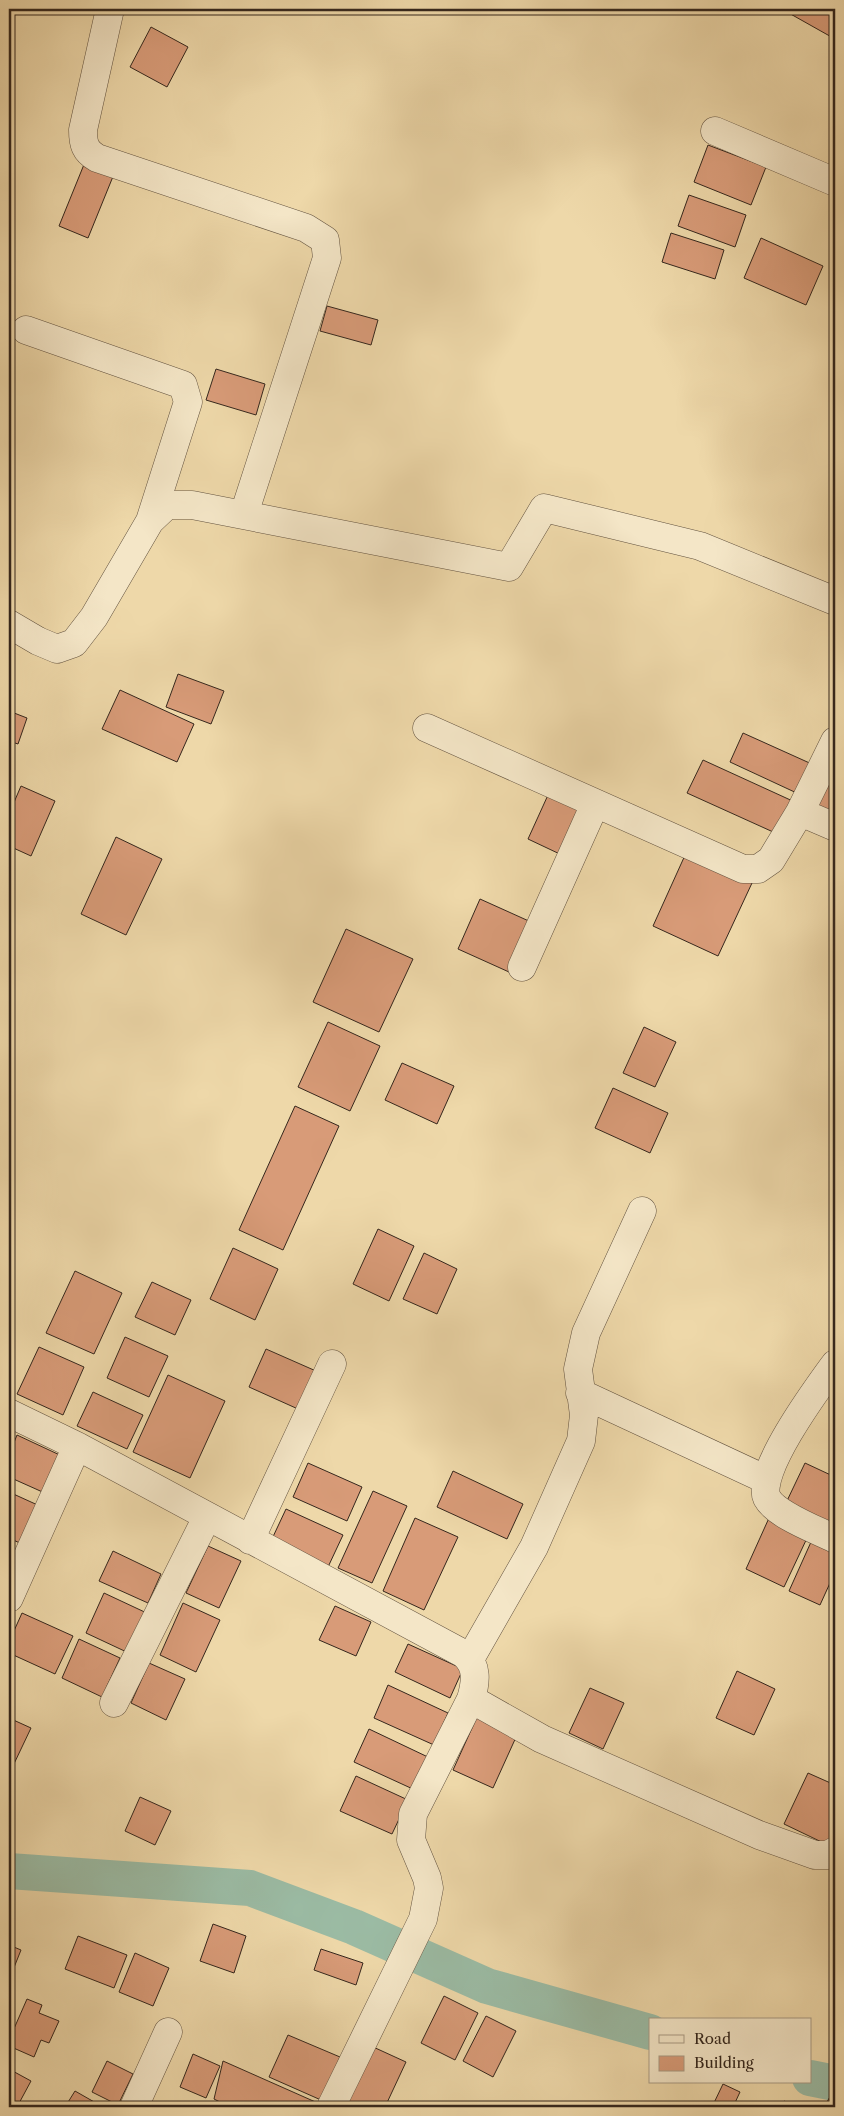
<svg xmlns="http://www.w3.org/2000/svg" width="844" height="2116" viewBox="0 0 844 2116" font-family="'Libre Caslon Text',serif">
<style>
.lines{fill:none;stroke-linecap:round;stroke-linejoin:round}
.canal{stroke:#9bbba4;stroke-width:36}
.building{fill:#d89b78;stroke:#35271d}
.minor-casing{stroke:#635340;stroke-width:29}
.minor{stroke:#f4e6c7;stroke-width:28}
</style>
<rect width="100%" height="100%" fill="#eed8a9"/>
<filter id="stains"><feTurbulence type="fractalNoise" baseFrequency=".004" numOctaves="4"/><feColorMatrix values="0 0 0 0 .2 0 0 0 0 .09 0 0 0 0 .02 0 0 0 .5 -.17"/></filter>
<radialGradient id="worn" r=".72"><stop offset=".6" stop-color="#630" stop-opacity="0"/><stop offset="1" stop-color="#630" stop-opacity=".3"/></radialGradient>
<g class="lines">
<!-- canal -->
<path class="canal" d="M9,1871L250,1888L354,1927L487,1986L650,2032
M810,2078L835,2083"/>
</g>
<!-- building -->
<path class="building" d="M789,9H835V39L787,12Z
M151,27L188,47L167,87L130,67Z
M708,145L766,167L751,205L694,182Z
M85,162L114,174L88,238L59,226Z
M689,195L746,215L735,247L678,226Z
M671,233L724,250L715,279L662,262Z
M761,238L823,266L806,305L744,278Z
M327,306L378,320L371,345L320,331Z
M216,369L265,384L256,415L206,400Z
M178,674L224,691L211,724L166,707Z
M120,690L194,724L177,762L102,729Z
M9,711L27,718L18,744L9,741Z
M743,733L814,765L801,795L730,762Z
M703,760L797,803L782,836L687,793Z
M835,766V815L817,807Z
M21,786L55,801L31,856L9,846V814Z
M548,795L584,811L564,856L528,839Z
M116,837L162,859L126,935L81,914Z
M686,853L752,883L718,956L653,926Z
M480,899L531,922L509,972L458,949Z
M346,929L413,959L379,1032L313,1002Z
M328,1022L380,1046L350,1111L298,1087Z
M644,1027L676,1042L655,1087L623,1073Z
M402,1063L454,1086L437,1124L385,1100Z
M613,1088L668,1113L650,1153L595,1128Z
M295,1106L339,1126L283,1250L239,1230Z
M378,1229L414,1246L389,1301L353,1284Z
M233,1248L278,1269L255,1320L210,1299Z
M424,1253L457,1269L437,1314L403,1299Z
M75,1271L122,1293L94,1354L46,1333Z
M152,1282L191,1300L175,1335L135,1317Z
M125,1337L168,1356L149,1397L107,1378Z
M39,1347L84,1367L63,1415L17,1394Z
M266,1349L316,1371L298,1409L249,1387Z
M168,1375L225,1401L190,1478L133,1452Z
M93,1392L143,1415L127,1449L77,1426Z
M17,1435L64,1457L47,1494L9,1477V1455Z
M308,1463L362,1487L347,1521L293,1497Z
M805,1463L835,1477V1528L785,1505Z
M453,1471L523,1504L507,1539L437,1507Z
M373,1491L407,1506L372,1583L338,1568Z
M9,1492L42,1507L24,1545L9,1538Z
M286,1509L343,1535L328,1567L271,1541Z
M415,1518L458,1537L424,1610L383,1591Z
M769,1518L808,1536L784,1587L746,1569Z
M811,1542L835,1553V1572L820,1605L789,1591Z
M208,1546L241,1561L219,1608L186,1593Z
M113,1551L161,1574L148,1603L99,1581Z
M104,1593L151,1615L133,1655L86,1633Z
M183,1603L220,1620L196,1672L160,1655Z
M335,1606L371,1622L356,1656L319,1640Z
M22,1613L73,1636L55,1674L9,1653V1642Z
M79,1639L120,1658L102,1697L62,1678Z
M408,1644L463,1669L450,1698L395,1672Z
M149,1663L185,1679L166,1720L131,1703Z
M737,1671L775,1689L754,1735L716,1718Z
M388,1685L448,1713L434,1745L374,1718Z
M590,1688L624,1703L603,1749L569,1733Z
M477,1717L517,1735L493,1788L453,1770Z
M9,1718L31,1728L12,1768L9,1767Z
M369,1729L430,1758L415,1790L354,1762Z
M808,1773L835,1785V1840L832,1847L784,1824Z
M356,1776L408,1800L392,1834L340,1811Z
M140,1797L171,1811L155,1845L125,1831Z
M213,1924L246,1936L234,1973L200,1961Z
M78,1936L127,1955L114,1988L65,1969Z
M9,1945L21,1950L9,1980Z
M321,1949L363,1963L356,1985L314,1970Z
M135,1953L169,1968L153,2006L119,1992Z
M444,1996L478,2013L455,2060L421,2043Z
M27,1999L42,2005L39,2013L59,2021L49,2043L41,2040L34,2057L9,2046V2040Z
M486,2016L516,2031L493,2077L463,2061Z
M288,2035L340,2057L321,2100L269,2077Z
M371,2046L406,2062L385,2107H344Z
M193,2054L220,2066L206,2098L180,2087Z
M107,2061L133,2074L118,2105L92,2092Z
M223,2061L320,2104L317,2107H230L214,2099Z
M9,2069L31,2081L17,2107H9Z
M723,2084L740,2092L733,2107H712Z
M75,2091L103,2107H65Z
M831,2095L835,2098V2107H824Z
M784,2101L797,2107H781Z"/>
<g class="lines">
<defs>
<path id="minor" d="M110,9L83,130C83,144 85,151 97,158L306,228L325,240L327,258L244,514
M715,131L835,182
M26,330L183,385L188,402L150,521
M9,624L38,641L57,649L74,643L94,617L150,521L167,505H192L509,567L544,508L700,546L835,601
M427,728L743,869H758L771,860L800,812
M835,741L800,812L835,827
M522,967L595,804
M835,1364C819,1386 755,1472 767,1498C776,1515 817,1530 835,1539
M580,1393L767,1480
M9,1413L77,1446L464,1654C478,1666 476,1682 471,1699L413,1814L411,1840L427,1878L429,1888L423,1919L331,2107
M250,1540L332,1364
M9,1598L77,1446
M470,1659L534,1547L581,1441L584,1415L578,1369L586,1333L642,1211
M471,1699L542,1739L759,1835L815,1855H828L835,1851
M114,1703L207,1517
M134,2107L168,2032"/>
</defs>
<!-- minor casing -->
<use href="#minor" class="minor-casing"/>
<!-- minor -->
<use href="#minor" class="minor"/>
</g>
<!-- margin -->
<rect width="844" height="2116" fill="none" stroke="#eed8a9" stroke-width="30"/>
<rect x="10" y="10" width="824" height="2096" fill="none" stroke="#35271d" stroke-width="2.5"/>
<rect x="15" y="15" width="814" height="2086" fill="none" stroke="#35271d"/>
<!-- legend -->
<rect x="649" y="2018" width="162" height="65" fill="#f4e6c7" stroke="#a89a83"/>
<rect x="659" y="2035" width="25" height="8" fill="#f4e6c7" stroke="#a89a83"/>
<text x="694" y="2044" font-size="15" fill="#35271d">Road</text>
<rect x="659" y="2056" width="25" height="15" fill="#d89b78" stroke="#a89a83"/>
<text x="694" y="2068" font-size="15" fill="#35271d">Building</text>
<rect width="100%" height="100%" filter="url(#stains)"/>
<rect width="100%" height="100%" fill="url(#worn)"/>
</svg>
